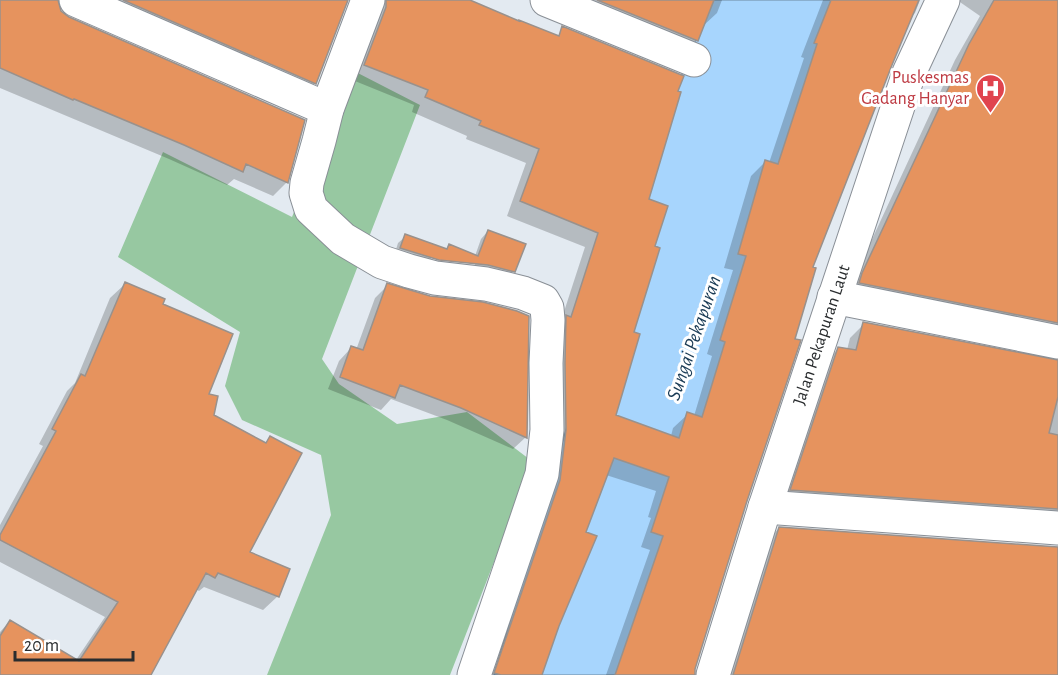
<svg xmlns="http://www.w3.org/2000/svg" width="1058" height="675" viewBox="0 0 1058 675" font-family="'Alegreya Sans',sans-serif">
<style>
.green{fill:#97c8a1}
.water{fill:#a7d5fd;stroke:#81a2bf;stroke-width:1.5}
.shadow{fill:#0003;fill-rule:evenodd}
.building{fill:#e6935e;stroke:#99918c;stroke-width:1.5}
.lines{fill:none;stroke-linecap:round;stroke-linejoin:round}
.minor-casing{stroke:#898f96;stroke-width:35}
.minor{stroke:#fff;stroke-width:33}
.labels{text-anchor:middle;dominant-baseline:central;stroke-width:6;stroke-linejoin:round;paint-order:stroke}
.health-label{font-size:18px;fill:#be3a42;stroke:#fff;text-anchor:end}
.street-label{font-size:18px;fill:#292c2e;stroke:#fff}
.water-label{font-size:20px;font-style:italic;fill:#1a3b55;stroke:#fff}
</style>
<rect width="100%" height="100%" fill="#e3eaf1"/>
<!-- green -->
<path class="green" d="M350,69L420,105L322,359L339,384L397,424L467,412L533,462L450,675H267L331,515L321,455L242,420L225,386L240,332L118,257L163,152L292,217Z"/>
<!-- water -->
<path class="water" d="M692,0H909L852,145L672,675H494L640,178L698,35Z"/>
<!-- shadow -->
<path class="shadow" d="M0,0H56L59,12L287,182L273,196L234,179L227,185L169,159L0,88Z
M77,0H346L315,83L301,97Z
M365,0H440L676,92L647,200L653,247L632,333L614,416L671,436L673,428L688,414L694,416L712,356L707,354L733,270L724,268L751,176L765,162L769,163L804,58L801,57L823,0H920L915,13L911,17L811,268L746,501L694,669L693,675H606L650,550L641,547L651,518L648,517L656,491L606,475L584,532L557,625L541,675H485L560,324L585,247L507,216L526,163L466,139L467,136L412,112L414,105L350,79Z
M551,0H722L717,13L703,26H702L696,40L683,54Z
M957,0H1058V345L849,289L955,60L980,16Z
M488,231L514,271L506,278L394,256L398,243L406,236L446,250L450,246L475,256L481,239ZM431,257L468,262L475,264V265L431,260Z
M125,284L161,305L207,395L212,415L264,444L270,438L247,553L278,596L263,610L204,587L199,591L196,589L149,675H0V632L10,621L76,660L105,617L0,562V525L43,446L39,444L67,391L75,383L110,298Z
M388,285L526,437L513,449L447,420L391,399L381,410L328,389L339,361L351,348L356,350L375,298Z
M864,324L1058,362V531L777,504L824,363L838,349L847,350L850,338Z
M779,528L1058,548V675H724L765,543Z"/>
<!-- building -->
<path class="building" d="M0,0H58L61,11L69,17L305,120L288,183L246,164L243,172L184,145L74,99L73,100L0,68Z
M123,0H348L316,84Z
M386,0H470L519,21V20L559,36L562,26L684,76L678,91L681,92L649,199L668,206L655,246L660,248L634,332L640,334L616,415L679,438L687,412L702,417L725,342L720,340L746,256L738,254L765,160L778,164L817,44L814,43L831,0H919L892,65L813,267L816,268L795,339L801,340L747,501L695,669V675H615L663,536L651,532L669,477L614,458L586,532L597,536L559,626L542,675H501L494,673L560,480L566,430L565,363L566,315L571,317L598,233L520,201L539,149L479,125L481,121L425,97L428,90L364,65L386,7Z
M597,0H714L698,41Z
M994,0H1058V323L859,283L862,273L969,44Z
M488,230L526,244L515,272L488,265L439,260L400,248L405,234L447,249L449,244L478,256Z
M125,282L165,299L163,304L233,334L209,394L218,396L214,415L266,443L270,436L302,453L250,552L290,569L279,597L218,573L215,578L206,573L151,675H0V636L10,620L79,661L118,602L0,540V535L56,431L52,429L81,374L85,376Z
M387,283L430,296L483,302L517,311L529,316L527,438L461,408L400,385L395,398L340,377L351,346L363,350Z
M863,322L1058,360V397L1049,433L1058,435V509L790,490L838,347L856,350Z
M779,527L1058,547V675H733Z"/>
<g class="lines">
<defs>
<g id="minor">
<path d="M76,0L327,109"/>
<path d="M368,0L327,109L319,141L307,183L306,193L311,209L343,239L382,262L409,271L435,278L486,284L523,293L543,301L547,308L548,320L546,363L547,430L542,474L474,675"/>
<path d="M547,0L694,60"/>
<path d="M834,297L1058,342"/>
<path d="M765,507L1058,528"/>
<path id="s1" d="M713,675L765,507L909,73L943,0"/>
</g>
</defs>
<!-- minor casing -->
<use href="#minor" class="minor-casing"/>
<!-- minor -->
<use href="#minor" class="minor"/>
</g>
<!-- icons -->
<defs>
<symbol id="hospital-pin" viewBox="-11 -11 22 30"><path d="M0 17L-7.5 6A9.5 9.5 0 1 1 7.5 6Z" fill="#e0444e" stroke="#fff"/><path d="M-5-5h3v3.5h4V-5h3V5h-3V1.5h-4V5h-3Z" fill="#fff"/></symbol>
</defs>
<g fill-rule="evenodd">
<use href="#hospital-pin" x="974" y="72" width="33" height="45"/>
</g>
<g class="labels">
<!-- health labels -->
<g class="health-label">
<text x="969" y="78">Puskesmas<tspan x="969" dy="21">Gadang Hanyar</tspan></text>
</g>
<!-- street labels -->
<g class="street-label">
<text stroke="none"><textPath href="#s1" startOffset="357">Jalan Pekapuran Laut</textPath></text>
</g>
<!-- water labels -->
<g class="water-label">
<text transform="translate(694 338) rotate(-71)">Sungai Pekapuran</text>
</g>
</g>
<!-- scale -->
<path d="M15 651v9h118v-9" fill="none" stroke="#292c2e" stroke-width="3"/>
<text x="24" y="651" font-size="18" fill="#292c2e" stroke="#ffffff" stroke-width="4.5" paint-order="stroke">20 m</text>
</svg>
